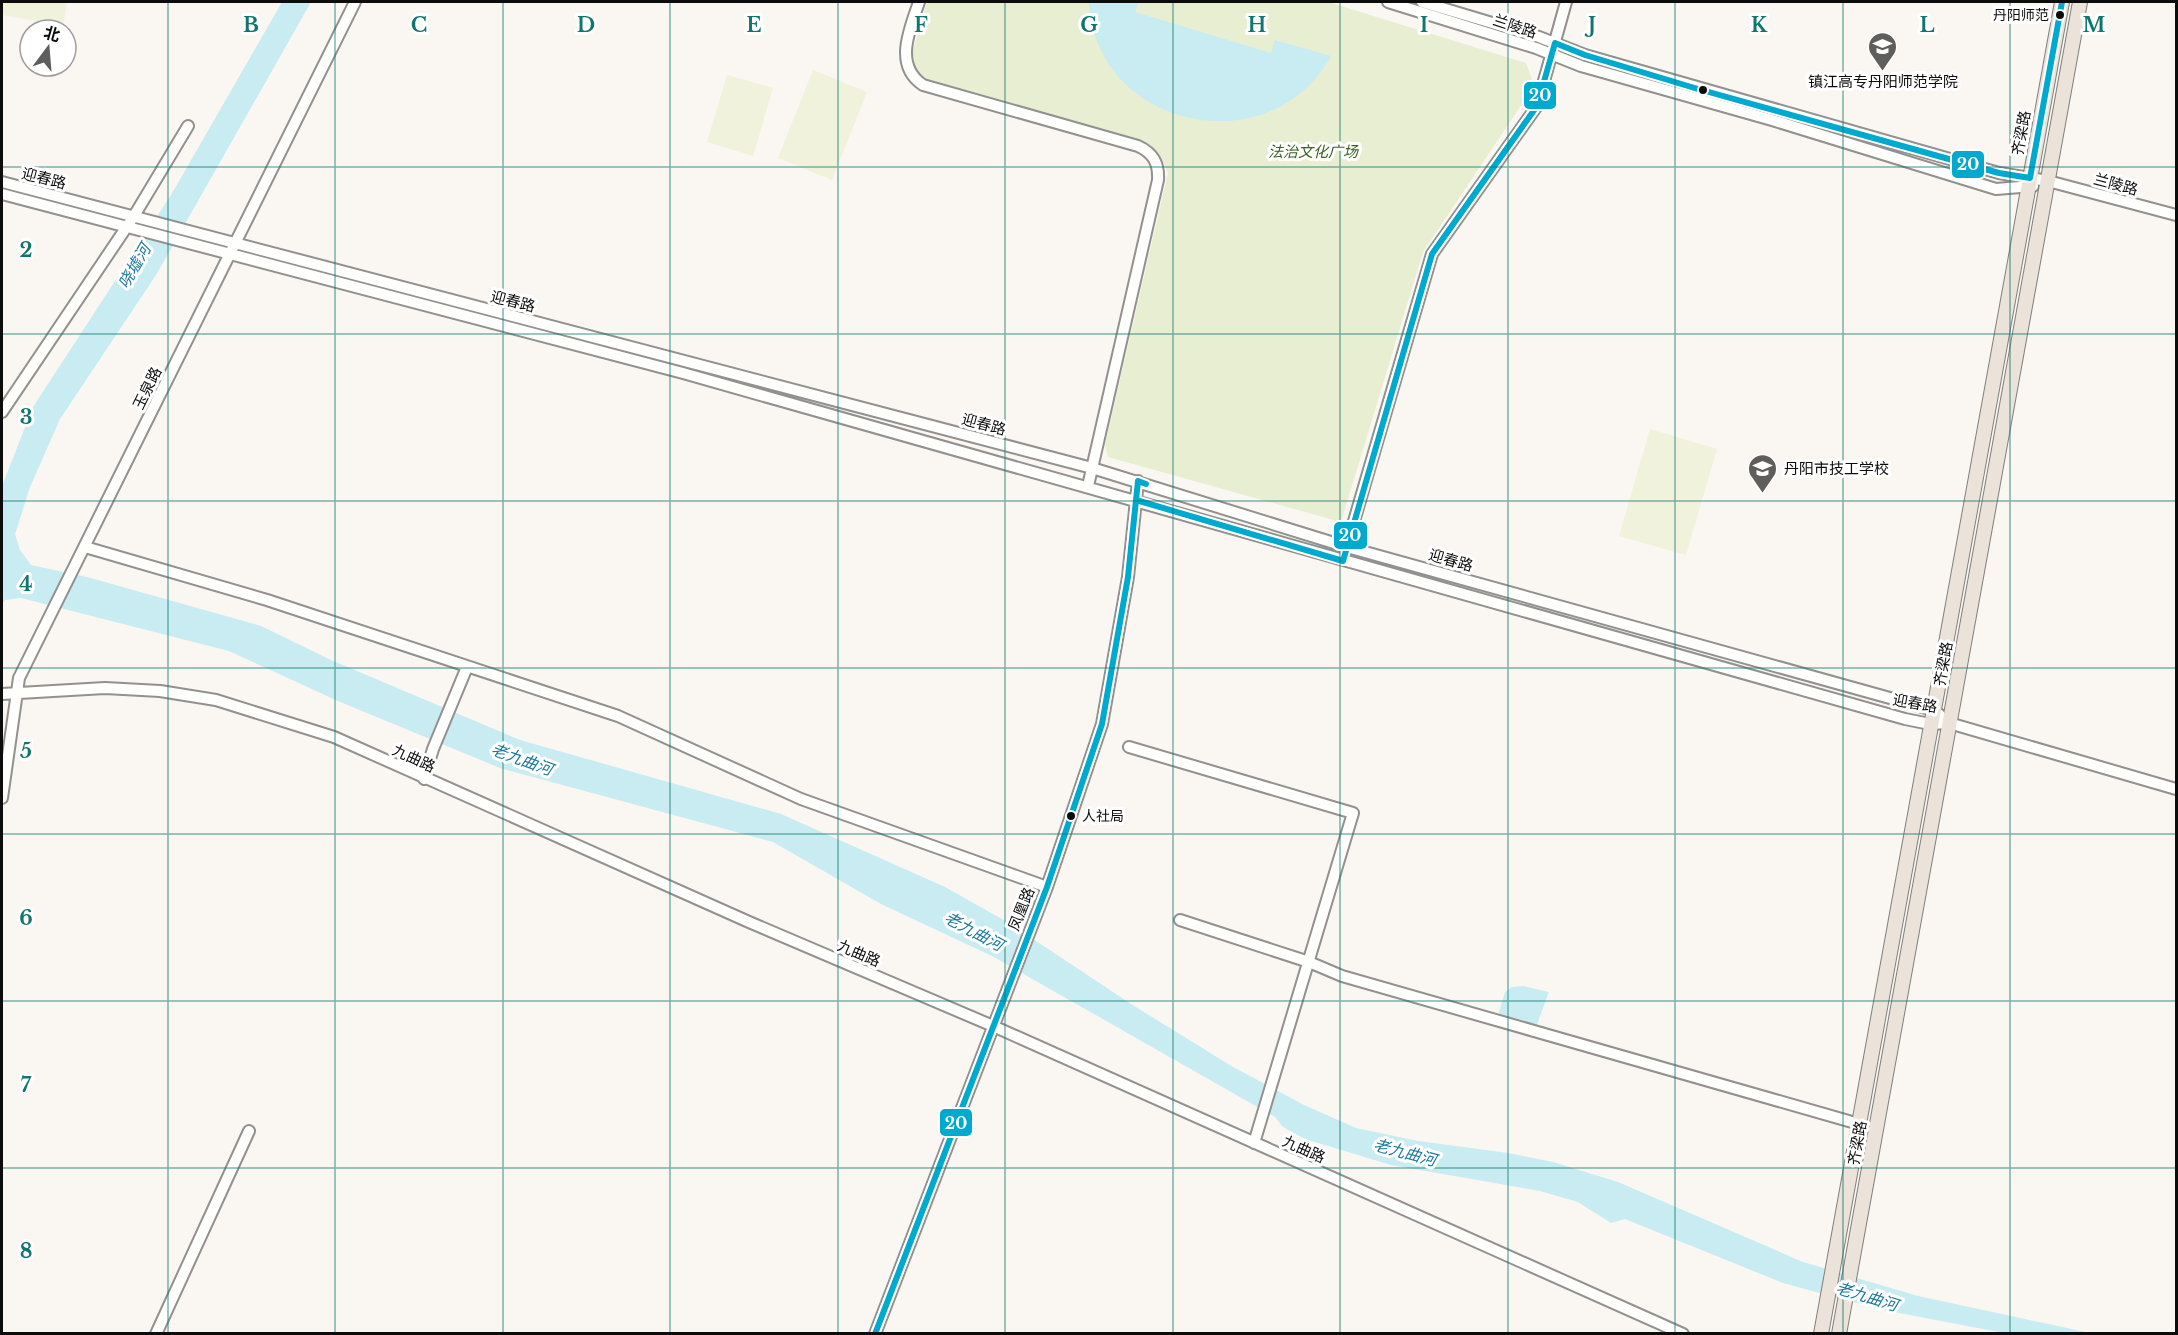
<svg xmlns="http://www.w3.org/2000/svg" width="2178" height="1335" viewBox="0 0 2178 1335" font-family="'Libre Baskerville','Noto Sans SC',serif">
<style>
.green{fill:#e8eed2}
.pitch{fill:#f1f2db}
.water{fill:#c8ecf2}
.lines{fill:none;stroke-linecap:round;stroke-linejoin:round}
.minor-casing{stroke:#93918f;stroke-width:14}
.major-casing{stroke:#807f7c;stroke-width:16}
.minor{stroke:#fefefd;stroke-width:10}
.major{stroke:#ebe3d9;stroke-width:14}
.bus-1-casing{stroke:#fff;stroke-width:10}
.bus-1{stroke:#00a9ce;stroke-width:6}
.grid{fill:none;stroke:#0f766e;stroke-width:1.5;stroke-opacity:0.55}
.bus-dot{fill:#0c0c0c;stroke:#fff;stroke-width:2}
.labels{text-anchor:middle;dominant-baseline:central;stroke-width:6;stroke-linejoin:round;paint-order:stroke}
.bus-label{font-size:14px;fill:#0c0c0c;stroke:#fff;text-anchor:end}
.street-label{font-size:15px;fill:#0c0c0c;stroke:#fff}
.poi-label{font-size:15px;fill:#0c0c0c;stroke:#fff}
.park-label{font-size:15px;font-style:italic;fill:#3a6120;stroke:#fff}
.water-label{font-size:16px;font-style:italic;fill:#1b7999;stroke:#fff}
.grid-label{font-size:20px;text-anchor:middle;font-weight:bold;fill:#0f766e;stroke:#fff;stroke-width:6;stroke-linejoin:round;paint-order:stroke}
.line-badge{stroke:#fff;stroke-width:2}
.badge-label{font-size:16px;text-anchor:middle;font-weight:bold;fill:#fff}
</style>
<rect width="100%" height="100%" fill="#faf6f1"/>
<!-- green -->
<path class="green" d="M927,2H1328L1526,63L1532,79L1524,101L1423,252L1341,522L1108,457L1105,445L1168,173C1161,156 1155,148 1140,140L927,79L915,69L911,57Z"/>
<!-- pitch -->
<path class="pitch" d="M2,2H67L63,26L2,15Z
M813,70L867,92L832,180L778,158Z
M727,75L773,88L753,156L707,142Z
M1650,429L1717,449L1686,555L1619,536Z"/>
<!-- water -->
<path class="water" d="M282,2H311L156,275L60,419L30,487L15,534L20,550L31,565L87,577L261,626L331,660L520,740L781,814L945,887L1009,923L1131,1004L1233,1067L1304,1105L1356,1128L1418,1141L1508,1153L1553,1162L1618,1182L1803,1262L1918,1296L2090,1333H2004L1878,1309L1783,1283L1625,1219L1611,1223L1578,1202L1540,1191L1391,1165L1305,1139L1283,1127L1275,1117L992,956L881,904L773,842L500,768L338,701L229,651L21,598L5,600L2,604V486L33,407L171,195Z
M1089,2H1139L1135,12L1271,53L1275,40L1331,56C1271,166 1095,129 1089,2Z
M1523,986L1549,992L1536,1027L1500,1017L1499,1012L1505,992L1512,987Z"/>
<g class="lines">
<defs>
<path id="minor" d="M919,2C910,29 893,65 923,85L1138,146C1153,153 1159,163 1158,180L1088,486
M1388,2L1536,48L1581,66L1772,120L1996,189L2033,186
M1422,2L1539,37L1585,55L1999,173L2048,181L2176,215
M2,182L1092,468L1347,547L1933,710L1940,715
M2,194L683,373L1905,719L1930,724L1949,723L2176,789
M2,412L134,216L188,126
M85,547L267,600L618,716L801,799L1047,887
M1345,552L1432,254L1537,106L1566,2
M2,694L105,688L160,691L216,700L334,737L749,922L993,1026L1683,1334
M1129,747L1353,813L1254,1143
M424,779L433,749L467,667
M2,798L19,678L355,2
M1180,920L1309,962L1342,976L1859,1124
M156,1334L249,1131
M875,1334L1047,887L1102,724L1128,577L1138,481"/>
<path id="major" d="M1821,1334L2062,2
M1839,1334L2080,2"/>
</defs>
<!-- minor casing -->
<use href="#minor" class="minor-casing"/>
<!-- major casing -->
<use href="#major" class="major-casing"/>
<!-- minor -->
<use href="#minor" class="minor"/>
<!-- major -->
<use href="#major" class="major"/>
<defs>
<path id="bus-1" d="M1136,500L1343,561L1432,254L1537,106L1555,43L1585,55L1698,89L1999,173L2030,178L2062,2
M875,1334L1047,887L1102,724L1128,577L1138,481L1146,484"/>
</defs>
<!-- bus-1 casing -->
<use href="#bus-1" class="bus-1-casing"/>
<!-- bus-1 -->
<use href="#bus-1" class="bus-1"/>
</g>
<!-- grid -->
<path class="grid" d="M168,2V1334M335,2V1334M503,2V1334M670,2V1334M838,2V1334M1005,2V1334M1173,2V1334M1340,2V1334M1508,2V1334M1675,2V1334M1843,2V1334M2010,2V1334M2,167H2176M2,334H2176M2,501H2176M2,668H2176M2,834H2176M2,1001H2176M2,1168H2176"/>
<!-- icons -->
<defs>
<symbol id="school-pin" viewBox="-11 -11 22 30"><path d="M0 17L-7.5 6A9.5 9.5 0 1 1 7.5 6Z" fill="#5f5e5c" stroke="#fff"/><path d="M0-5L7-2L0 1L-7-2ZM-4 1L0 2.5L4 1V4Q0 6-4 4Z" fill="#fff"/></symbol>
</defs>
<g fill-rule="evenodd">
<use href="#school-pin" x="1866" y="30" width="33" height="45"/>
<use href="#school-pin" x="1746" y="452" width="33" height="45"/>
</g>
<!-- markers -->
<g class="bus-dot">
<circle cx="2060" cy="15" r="5"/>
<circle cx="1703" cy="90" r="5"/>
<circle cx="1071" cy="816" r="5"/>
</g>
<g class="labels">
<!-- bus labels -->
<g class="bus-label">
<text x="2049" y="15">丹阳师范</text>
<text x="1082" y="816" text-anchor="start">人社局</text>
</g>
<!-- street labels -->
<g class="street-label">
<text transform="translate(1515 26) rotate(18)">兰陵路</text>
<text transform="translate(2021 133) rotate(-80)">齐梁路</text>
<text transform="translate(44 178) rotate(14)">迎春路</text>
<text transform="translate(2116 184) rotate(15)">兰陵路</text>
<text transform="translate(513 301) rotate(14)">迎春路</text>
<text transform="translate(147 388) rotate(-64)">玉泉路</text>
<text transform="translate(984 424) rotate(15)">迎春路</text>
<text transform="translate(1451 560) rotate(16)">迎春路</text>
<text transform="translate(1943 664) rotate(-80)">齐梁路</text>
<text transform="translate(1915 703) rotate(10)">迎春路</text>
<text transform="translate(414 758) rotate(25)">九曲路</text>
<text transform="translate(1021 909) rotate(-68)">凤凰路</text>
<text transform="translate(859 953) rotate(23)">九曲路</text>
<text transform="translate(1857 1143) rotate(-80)">齐梁路</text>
<text transform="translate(1304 1149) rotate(24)">九曲路</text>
</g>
<!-- poi labels -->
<g class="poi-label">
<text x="1883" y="81">镇江高专丹阳师范学院</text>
<text x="1784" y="468" text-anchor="start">丹阳市技工学校</text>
</g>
<!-- park labels -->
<g class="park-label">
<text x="1313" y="151">法治文化广场</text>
</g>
<!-- water labels -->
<g class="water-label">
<text transform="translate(134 266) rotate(-60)">哓墟河</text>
<text transform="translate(522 759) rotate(20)">老九曲河</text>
<text transform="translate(974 931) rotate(28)">老九曲河</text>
<text transform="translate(1405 1152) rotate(15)">老九曲河</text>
<text transform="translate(1867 1296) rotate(17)">老九曲河</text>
</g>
</g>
<g class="grid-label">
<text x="251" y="32">B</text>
<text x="419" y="32">C</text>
<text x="586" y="32">D</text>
<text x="754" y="32">E</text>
<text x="921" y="32">F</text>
<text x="1089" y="32">G</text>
<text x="1257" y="32">H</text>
<text x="1424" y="32">I</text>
<text x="1592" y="32">J</text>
<text x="1759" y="32">K</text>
<text x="1927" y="32">L</text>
<text x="2094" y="32">M</text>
<text x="26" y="257">2</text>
<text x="26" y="424">3</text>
<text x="26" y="591">4</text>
<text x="26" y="758">5</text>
<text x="26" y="925">6</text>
<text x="26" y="1092">7</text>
<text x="26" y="1258">8</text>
</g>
<g class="line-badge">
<rect x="1523" y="81" width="34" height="29" rx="6" fill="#00a9ce"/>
<rect x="1951" y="150" width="34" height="29" rx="6" fill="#00a9ce"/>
<rect x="1333" y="521" width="35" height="29" rx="6" fill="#00a9ce"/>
<rect x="939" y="1108" width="34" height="29" rx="6" fill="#00a9ce"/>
</g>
<g class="badge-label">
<text x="1540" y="101">20</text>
<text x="1968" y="170">20</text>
<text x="1350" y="541">20</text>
<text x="956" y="1129">20</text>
</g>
<!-- border -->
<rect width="2178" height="1335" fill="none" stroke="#0c0c0c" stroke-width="6"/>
<!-- north arrow -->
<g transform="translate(48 48) rotate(16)"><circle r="28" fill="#ffffff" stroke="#9e9e9e" stroke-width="1.5"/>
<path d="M0-4.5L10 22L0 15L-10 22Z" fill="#5f5e5c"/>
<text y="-9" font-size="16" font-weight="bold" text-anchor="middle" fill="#0c0c0c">北</text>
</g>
</svg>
